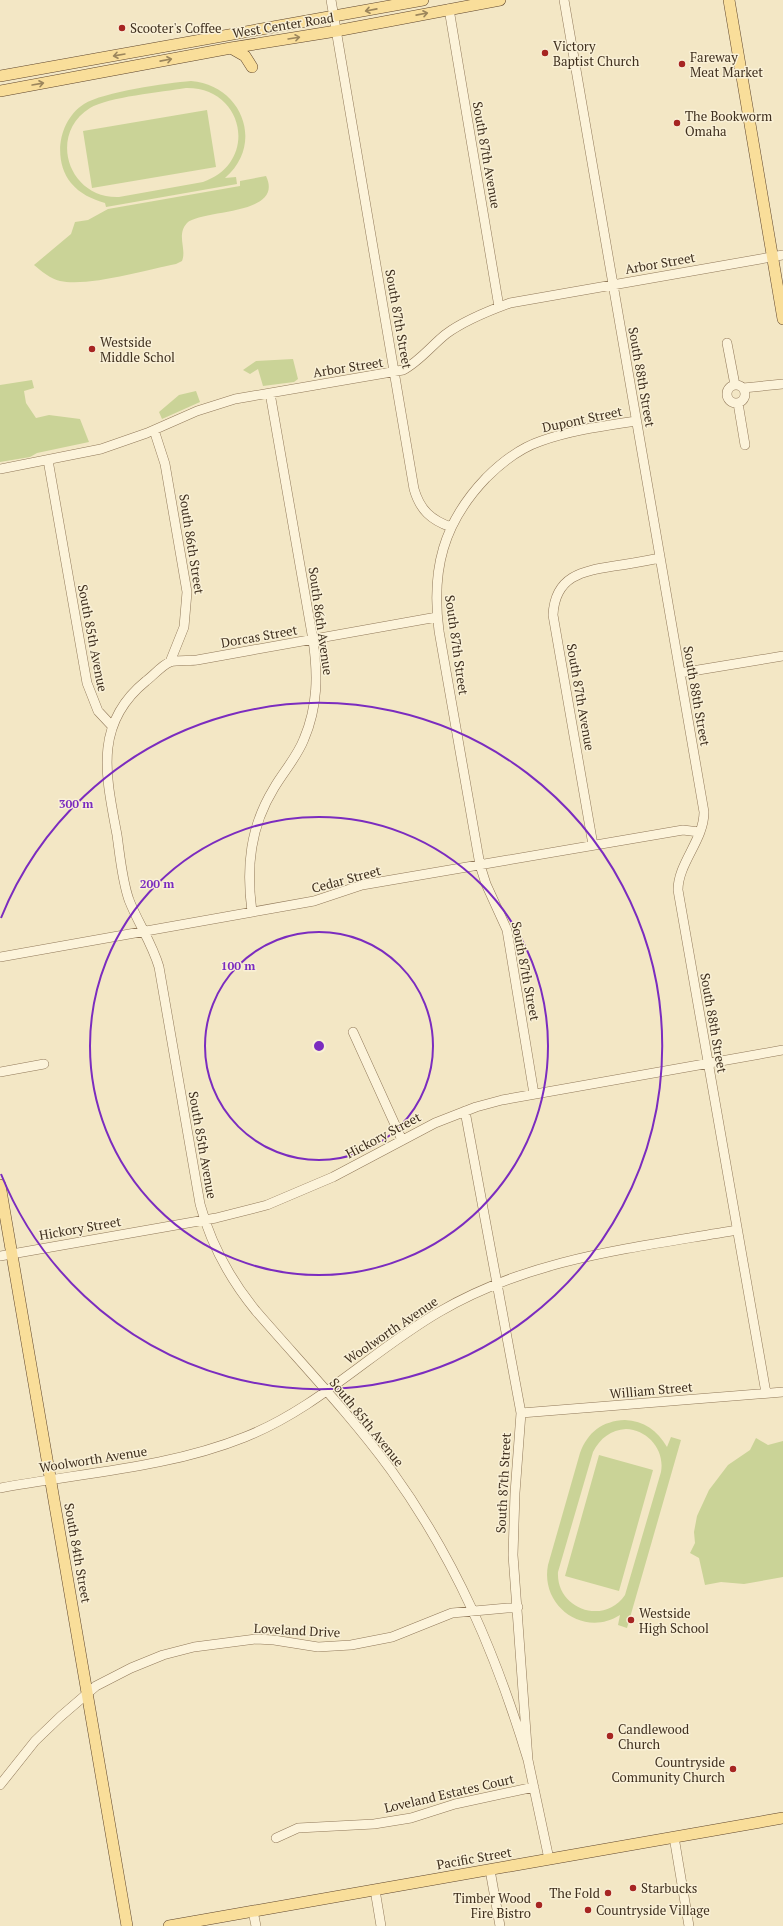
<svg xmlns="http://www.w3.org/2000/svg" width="783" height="1926" viewBox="0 0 783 1926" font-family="'PT Serif',serif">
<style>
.green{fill:#cad397;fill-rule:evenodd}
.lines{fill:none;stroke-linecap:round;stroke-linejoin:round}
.minor-casing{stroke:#907859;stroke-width:10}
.major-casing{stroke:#5e452d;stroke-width:12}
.minor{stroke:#fcf3da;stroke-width:9}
.major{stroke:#f9de9a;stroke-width:11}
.oneway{stroke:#9c865c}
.ring{fill:none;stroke:#7b2cbf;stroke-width:2}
.poi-dot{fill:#a62522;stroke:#f9f0d6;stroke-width:1.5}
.labels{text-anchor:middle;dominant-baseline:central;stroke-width:3;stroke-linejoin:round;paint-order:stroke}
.street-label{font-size:13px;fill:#3f2f1e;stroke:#f9f0d6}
.poi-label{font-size:13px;fill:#3f2f1e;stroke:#f9f0d6;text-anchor:start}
.centre{fill:#7b2cbf;stroke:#f9f0d6;stroke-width:2}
.ring-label{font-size:12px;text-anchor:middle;font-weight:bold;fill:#7b2cbf;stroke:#f9f0d6;stroke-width:3;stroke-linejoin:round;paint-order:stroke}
</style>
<rect width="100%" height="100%" fill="#f3e7c5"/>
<!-- green -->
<path class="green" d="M191,81C242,85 265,144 225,178L236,177L237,184L106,207L105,203C92,199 80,194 71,183C52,159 59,120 84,104C103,92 167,83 191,81ZM186,88C245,87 259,163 203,182L119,197C69,199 47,135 90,108C108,97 162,92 186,88Z
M207,110L216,167L92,188L83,131Z
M266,176C285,216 202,209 187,223C176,235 187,249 182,261L176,264C146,270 88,287 60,281C51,279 41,271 34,265L71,234L75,222L88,220L108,209L240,186V181Z
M293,359L298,379L294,382L263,386L258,369L250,374L243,370L256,361Z
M32,380L34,388L24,391L26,403L36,418L49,415L80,419L89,442L37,453L30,457L0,462V385Z
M196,391L200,402L162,419L159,412L179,395Z
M625,1420C644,1421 657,1430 667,1447L671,1437L681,1440L627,1628L618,1625L620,1615C584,1638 540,1606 548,1565L580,1453C588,1432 602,1421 625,1420ZM626,1429C648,1430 665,1450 661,1472L625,1595C604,1626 556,1609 558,1572L593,1452C600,1438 611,1430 626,1429Z
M756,1438L768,1445L783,1441V1577L744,1584L721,1582L705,1585L699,1558L690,1553L695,1543L694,1532L697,1516L709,1490L728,1465L750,1450Z
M599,1455L653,1470L619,1591L565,1576Z"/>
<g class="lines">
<defs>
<path id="minor" d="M331,0L414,489C420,510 431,520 451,527
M564,0L704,812C704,840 678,863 678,890L766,1393
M449,9L499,307
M727,343L735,385
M727 394a9 9 0 1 1 18 0a9 9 0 1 1-18 0Z
M743,388L783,384
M738,403L745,445
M154,430L165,464L187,592L184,627L170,662
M48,460L87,683L98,711L112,726
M0,469L101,449L147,433L197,411L235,399L403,370C419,362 432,345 446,334C465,320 488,311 510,303L783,255
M437,617L197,660C190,661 176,660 170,662C162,665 153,676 146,681C93,724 106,776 117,835C120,856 122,880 129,900C138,923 152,943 159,967L200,1204C211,1245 229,1278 256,1311C301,1363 350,1414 391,1470C456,1560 496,1654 528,1760
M680,673L783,656
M593,845L553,615C555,576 582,571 614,566C629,564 645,561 660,558
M252,912C246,867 250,827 274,788C284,771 297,757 304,739C318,706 318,674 313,640L270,393
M0,957L314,901L362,885L683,830L699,832
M353,1032L402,1140
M0,1072L44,1064
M534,1094L507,930L486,884L480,865L439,631C431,570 443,523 486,478C502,462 520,448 541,441C572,430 604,426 636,421
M465,1111L521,1413L515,1493L513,1555L528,1760L549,1859
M0,1256L216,1218L267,1205L333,1177L435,1123L476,1107L502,1100L783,1050
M521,1413L783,1392
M0,1488C81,1473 168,1468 245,1437C318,1408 372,1351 439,1312C531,1258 633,1248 737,1230
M0,1785L35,1741L60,1717L96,1686L131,1668L163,1655L194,1647L256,1639L274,1640L318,1647L351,1645L392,1637L452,1613L518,1607
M674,1837L689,1926
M276,1838L298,1828L374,1824L411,1818L455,1804L534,1787
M490,1870L500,1926
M375,1890L381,1926
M253,1911L256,1926"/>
<path id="major" d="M729,0L783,319
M231,48L245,56L252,67
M0,76L423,0
M0,91L231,48L336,31L500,0
M0,1185L127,1926
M169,1926L783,1818"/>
</defs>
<!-- minor casing -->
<use href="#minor" class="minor-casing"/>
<!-- major casing -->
<use href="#major" class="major-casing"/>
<!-- minor -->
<use href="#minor" class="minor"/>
<!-- major -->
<use href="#major" class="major"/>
</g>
<!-- one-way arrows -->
<defs><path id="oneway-shaft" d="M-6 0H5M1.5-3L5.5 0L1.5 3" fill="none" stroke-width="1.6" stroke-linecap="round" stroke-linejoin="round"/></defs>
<g class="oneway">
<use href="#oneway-shaft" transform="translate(371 10) rotate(169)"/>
<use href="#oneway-shaft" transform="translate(422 14) rotate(-11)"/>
<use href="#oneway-shaft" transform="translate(294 38) rotate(-9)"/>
<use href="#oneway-shaft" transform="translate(119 55) rotate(170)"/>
<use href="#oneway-shaft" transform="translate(166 60) rotate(-11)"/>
<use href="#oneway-shaft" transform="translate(38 84) rotate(-10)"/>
</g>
<!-- distance rings -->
<g class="ring">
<circle cx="319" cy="1046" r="114"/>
<circle cx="319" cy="1046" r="229"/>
<path d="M1 918A343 343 0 1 1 1 1174"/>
</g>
<!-- markers -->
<g class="poi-dot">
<circle cx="122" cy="28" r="4"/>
<circle cx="545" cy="53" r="4"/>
<circle cx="682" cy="64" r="4"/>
<circle cx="677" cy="123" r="4"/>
<circle cx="92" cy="349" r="4"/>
<circle cx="631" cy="1620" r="4"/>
<circle cx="610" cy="1736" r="4"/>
<circle cx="733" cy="1769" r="4"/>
<circle cx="633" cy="1888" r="4"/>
<circle cx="608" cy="1893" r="4"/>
<circle cx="539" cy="1905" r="4"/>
<circle cx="588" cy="1910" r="4"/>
</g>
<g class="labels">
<!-- street labels -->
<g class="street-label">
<text transform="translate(283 25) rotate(-9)">West Center Road</text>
<text transform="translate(487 155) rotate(80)">South 87th Avenue</text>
<text transform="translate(660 263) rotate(-10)">Arbor Street</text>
<text transform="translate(399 319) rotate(80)">South 87th Street</text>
<text transform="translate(348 367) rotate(-9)">Arbor Street</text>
<text transform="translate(642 377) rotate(80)">South 88th Street</text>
<text transform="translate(582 419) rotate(-12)">Dupont Street</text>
<text transform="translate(192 544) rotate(81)">South 86th Street</text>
<text transform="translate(321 621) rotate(82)">South 86th Avenue</text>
<text transform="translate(259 636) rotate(-10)">Dorcas Street</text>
<text transform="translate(93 638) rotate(79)">South 85th Avenue</text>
<text transform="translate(457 645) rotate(82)">South 87th Street</text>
<text transform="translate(697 696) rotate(80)">South 88th Street</text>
<text transform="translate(581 697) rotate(80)">South 87th Avenue</text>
<text transform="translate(346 879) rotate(-15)">Cedar Street</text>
<text transform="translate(526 971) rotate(79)">South 87th Street</text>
<text transform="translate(714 1023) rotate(80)">South 88th Street</text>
<text transform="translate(383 1135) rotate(-28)">Hickory Street</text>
<text transform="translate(203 1145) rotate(80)">South 85th Avenue</text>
<text transform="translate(80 1228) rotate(-10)">Hickory Street</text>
<text transform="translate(391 1330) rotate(-34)">Woolworth Avenue</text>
<text transform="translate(651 1390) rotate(-5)">William Street</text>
<text transform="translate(367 1422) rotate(51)">South 85th Avenue</text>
<text transform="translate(93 1459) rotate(-9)">Woolworth Avenue</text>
<text transform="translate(503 1483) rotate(-87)">South 87th Street</text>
<text transform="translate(78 1553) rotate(80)">South 84th Street</text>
<text transform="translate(297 1630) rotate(3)">Loveland Drive</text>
<text transform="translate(449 1793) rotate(-13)">Loveland Estates Court</text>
<text transform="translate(474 1858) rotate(-10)">Pacific Street</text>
</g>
<!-- poi labels -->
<g class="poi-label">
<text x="130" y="28">Scooter's Coffee</text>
<text x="553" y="46">Victory<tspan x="553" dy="15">Baptist Church</tspan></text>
<text x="690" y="57">Fareway<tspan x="690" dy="15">Meat Market</tspan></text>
<text x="685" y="116">The Bookworm<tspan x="685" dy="15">Omaha</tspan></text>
<text x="100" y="342">Westside<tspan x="100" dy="15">Middle Schol</tspan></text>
<text x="639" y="1613">Westside<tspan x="639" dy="15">High School</tspan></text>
<text x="618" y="1729">Candlewood<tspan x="618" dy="15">Church</tspan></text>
<text x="725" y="1762" text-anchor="end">Countryside<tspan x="725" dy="15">Community Church</tspan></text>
<text x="641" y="1888">Starbucks</text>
<text x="600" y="1893" text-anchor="end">The Fold</text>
<text x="531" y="1898" text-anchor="end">Timber Wood<tspan x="531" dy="15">Fire Bistro</tspan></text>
<text x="596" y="1910">Countryside Village</text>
</g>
</g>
<circle cx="319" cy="1046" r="6" class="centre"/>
<g class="ring-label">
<text x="76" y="808">300 m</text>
<text x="157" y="888">200 m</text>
<text x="238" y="970">100 m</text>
</g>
</svg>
